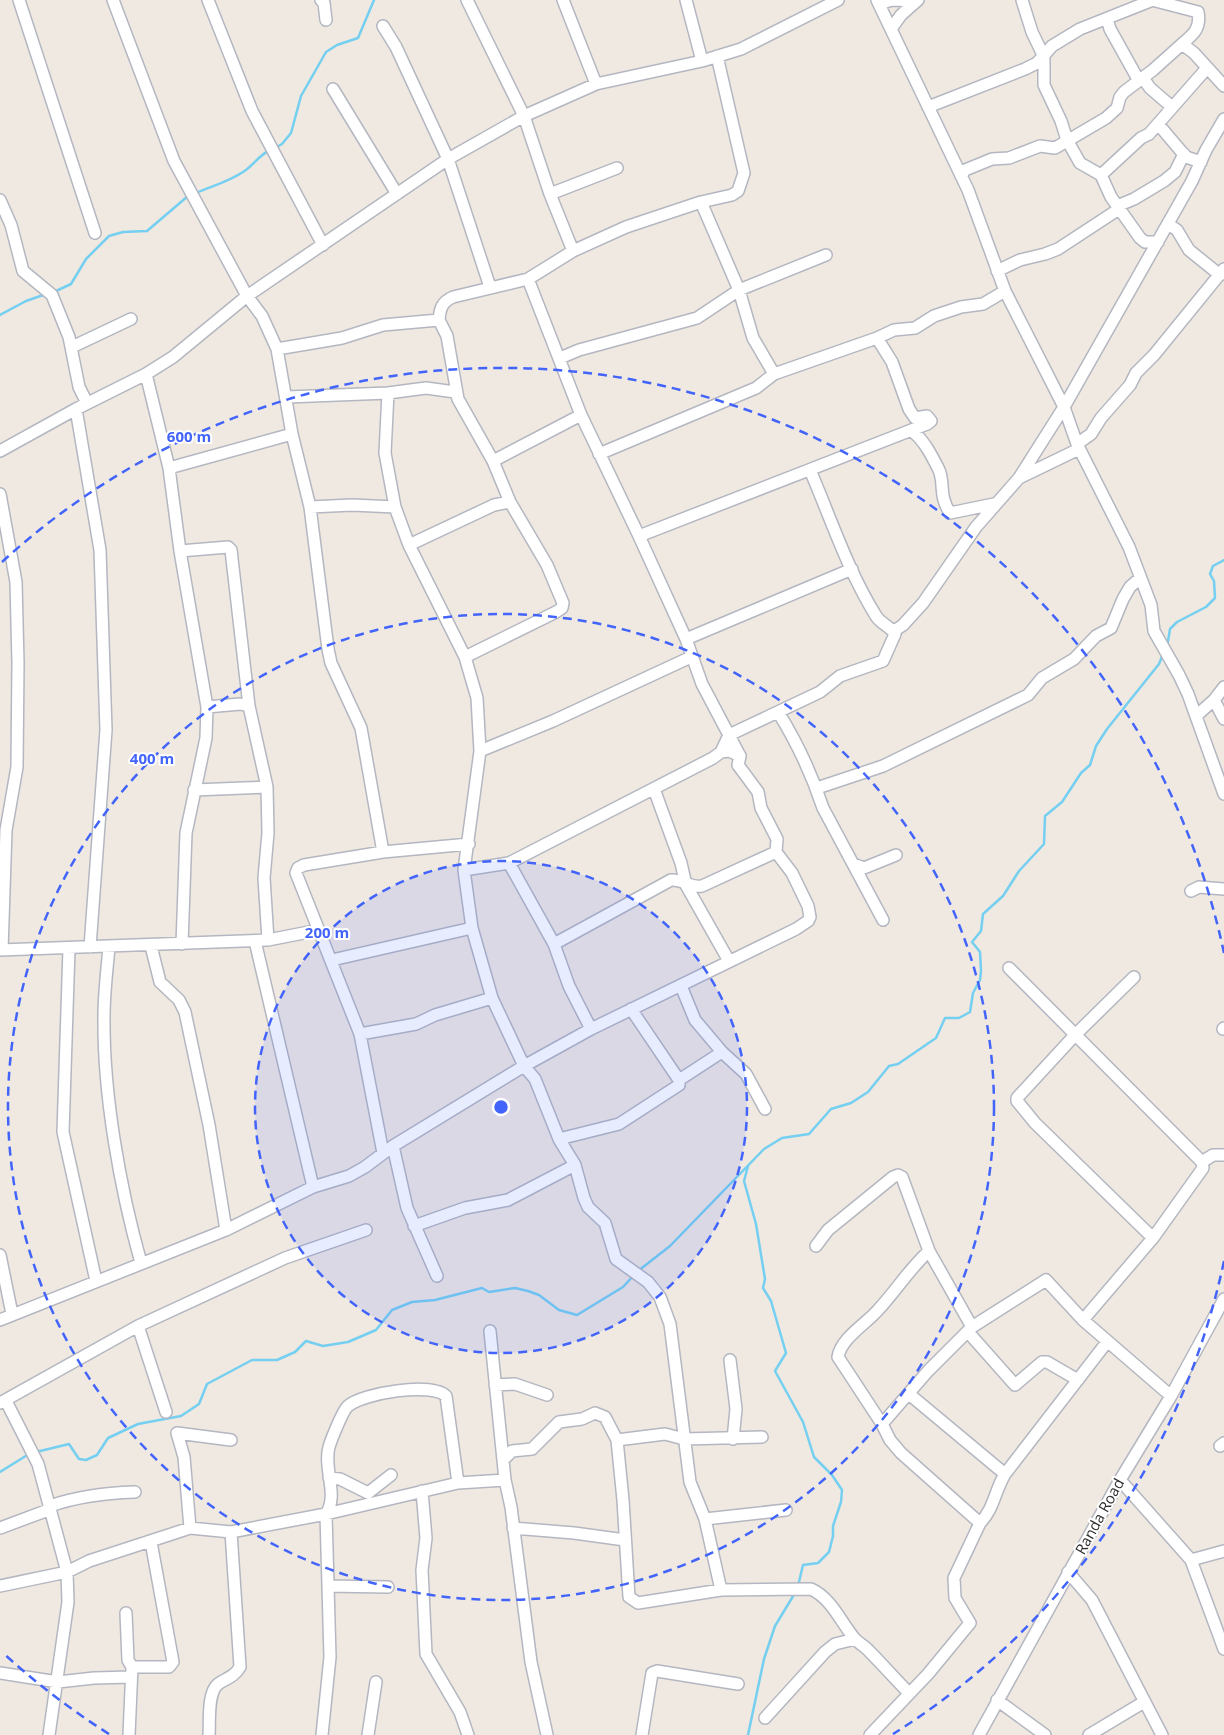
<svg xmlns="http://www.w3.org/2000/svg" width="1224" height="1735" viewBox="0 0 1224 1735" font-family="'Open Sans',sans-serif">
<style>
.lines{fill:none;stroke-linecap:round;stroke-linejoin:round}
.stream{stroke:#75cff0;stroke-width:2.5}
.minor-casing{stroke:#b4b7c1;stroke-width:14}
.minor{stroke:#fff;stroke-width:11}
.ring{fill:none;stroke:#4264fb;stroke-width:2.5;stroke-dasharray:9 6}
.labels{text-anchor:middle;dominant-baseline:central;stroke-width:4;stroke-linejoin:round;paint-order:stroke}
.street-label{font-size:15px;fill:#2e2e2e;stroke:#fff}
.centre{fill:#4264fb;stroke:#fff;stroke-width:2.5}
.ring-label{font-size:15px;text-anchor:middle;font-weight:bold;fill:#4264fb;stroke:#fff;stroke-width:4;stroke-linejoin:round;paint-order:stroke}
</style>
<rect width="100%" height="100%" fill="#efe9e1"/>
<g class="lines">
<!-- stream -->
<path class="stream" d="M275,148L282,144L291,133L301,96L326,52L337,45L358,38L374,0
M196,193C212,186 228,182 243,172C253,166 259,155 270,150
M54,292L71,284L86,259L109,236L123,232L147,231L188,196
M0,315L26,301L46,294
M1167,647L1170,629L1177,622L1206,607L1215,598L1214,581L1210,574L1213,566L1224,560
M748,1166L744,1181L756,1224L765,1279L763,1288L771,1301L786,1353L775,1371L803,1422L814,1457L832,1475L842,1490L841,1502L833,1526V1536L829,1552L818,1563L803,1565L798,1586
M638,1271L670,1246L764,1149L782,1138L809,1134L831,1109L851,1103L868,1092L889,1066L898,1064L936,1038L945,1018H959L970,1012L973,993L980,980L981,971L980,952L972,942L981,931L983,914L1003,896L1019,871L1044,844L1045,816L1062,802L1081,773L1090,765L1096,746L1107,729L1159,664L1163,654
M36,1452L69,1444L79,1459L86,1460L97,1455L108,1438L138,1424L181,1416L199,1404L207,1384L252,1360H277L295,1352L306,1341L323,1346L348,1342L376,1330L392,1310L412,1302L435,1300L482,1288L489,1292L515,1288L528,1291L539,1295L559,1310L577,1315L623,1287L634,1275
M0,1472L29,1454
M748,1735L764,1659L775,1626L795,1593"/>
<defs>
<path id="minor" d="M19,0L95,233
M113,0L174,161L247,296L262,316L277,349L292,434L310,507L328,649L331,663L361,728L383,852
M208,0L252,111L323,245
M321,0L324,3L326,20
M467,0L524,116L550,194L573,251
M563,0L596,84
M686,0L702,61
M877,0L968,190L1005,291L1064,407L1077,444L1129,547L1151,605L1154,631L1179,675L1188,694L1224,794
M1022,0L1032,32L1044,57V85L1061,121L1067,140L1080,163L1101,175L1111,197L1140,238L1145,242H1158
M1152,0L1198,12C1201,28 1194,34 1182,44L1194,53L1224,86
M879,4L892,0L916,1
M1107,19L1110,29L1139,81
M383,26L396,47L448,159L490,287
M891,29L901,15L918,0
M1143,78L1150,88L1172,107
M333,89L397,194
M928,107L1025,69L1037,63L1052,46L1080,29L1153,0
M1158,124L1186,157L1201,162
M1101,175L1141,138L1149,134L1207,68
M961,176L965,170L992,159L1009,158L1040,146L1055,148L1106,118L1117,108L1120,97L1124,92L1153,70L1182,44
M550,194L617,168
M0,200L11,225L23,271L52,295L69,337L79,387L87,403
M701,202L739,290L753,338L774,374
M1117,206L1134,199L1164,181L1175,172L1184,154
M1168,224L1177,230L1189,250L1220,275
M997,271L1020,260L1045,254L1058,249L1119,209
M528,279L581,415L639,536L686,639L702,684L740,756
M439,320L447,336L458,399L493,461L510,502L547,565L563,603L562,608L556,612L465,657
M72,347L131,319
M277,349L342,338L383,325L439,320C440,308 442,302 453,297L528,279L573,251L626,227L701,202L732,195L738,191L744,173L717,56
M560,358L579,350L697,318L739,290L826,255
M146,374L169,468L180,551L207,707L206,738L186,833L182,944
M388,393L385,453L395,507L409,545L465,657L477,698L480,751L464,870L472,928L492,998L524,1066L535,1079L559,1139L575,1165L584,1198L588,1207L605,1223L616,1259L648,1282L660,1297L670,1324L690,1482L705,1519L721,1590
M287,397L388,393L426,388L455,392
M76,409L100,550L106,730L90,947
M912,431C924,440 932,456 939,470C945,484 938,494 950,513L994,504
M1077,444L1091,434L1101,418L1130,385L1136,373L1154,355L1224,269
M0,451L76,409L146,374L173,357L247,296L448,159L524,116L596,84L702,61L741,49L838,0
M599,454L756,388L774,374L877,338L894,330L915,328L934,316L961,307L983,304L1005,291
M493,461L581,415
M169,468L292,434
M1019,478L1079,449
M0,494L16,582L18,663L17,767L6,830L2,950
M310,507L352,505L395,507
M639,536L927,424L931,421L927,416L915,418L909,409L892,362L877,338
M409,545L494,505L510,502
M180,551L228,547L231,550L249,706L267,787L268,833L264,878L268,940
M894,631L903,625L923,603L976,527L1019,478L1064,407L1192,181L1206,150L1224,119
M686,639L852,569
M1214,700L1224,719
M207,707L240,704L249,706
M778,712C798,744 811,772 823,808L883,920
M1196,716L1214,700L1224,687
M480,751L553,721L691,657
M817,788L883,766L1028,695L1042,678L1074,659L1096,636L1111,628L1123,599L1130,587L1140,578
M654,789L681,863L686,885L729,961
M194,790L267,787
M509,863L554,944L671,880C683,879 690,888 702,886L776,852
M853,864L864,868L896,855
M464,870L509,863L713,758L721,752L729,735L820,692L840,676L883,661L895,634C890,626 881,624 876,616C848,571 831,519 810,470
M1191,891L1199,887L1224,889
M255,941L313,1187
M554,944L569,986L591,1029
M151,946L160,982L179,1000L185,1012L209,1125L226,1230
M109,947C107,970 104,993 104,1016C103,1094 120,1188 141,1263
M69,949L63,1132L96,1281
M0,950L268,940L319,930
M332,960L472,928
M1009,968L1202,1162L1203,1168L1153,1238L1083,1320
M1134,977L1075,1035L1017,1098V1101L1035,1123L1153,1238
M681,986L695,1020L722,1052L746,1074L765,1109
M1223,1029L1224,1028
M360,1034L416,1024L435,1015L492,998
M679,1080L722,1052
M559,1139L619,1124L679,1085V1080L631,1009
M393,1146L407,1208L437,1276
M383,1153L360,1034L296,873L298,868L304,865L383,852L469,844
M1202,1162L1213,1155H1224
M414,1226L465,1208L508,1200L575,1165
M816,1246L828,1230L893,1177L898,1175L902,1177L929,1251L972,1327
M929,1251C909,1269 896,1291 878,1310C866,1324 841,1338 838,1357L882,1424L890,1440L901,1453L980,1523C994,1509 995,1490 1005,1474L1107,1342
M0,1255L12,1314
M0,1320L226,1230L313,1187L349,1176L365,1167L393,1146L524,1066L591,1029L796,929L808,921L810,917L808,906L792,873L776,852L777,839L761,808L758,792L738,765L740,756L729,751L721,752
M138,1326L166,1412
M490,1331L505,1480L511,1507L531,1662L547,1735
M968,1332L1015,1385L1042,1362H1047L1078,1380
M730,1360L736,1409L733,1439
M495,1385L515,1384L547,1395
M909,1394L1005,1474
M6,1401L38,1464L67,1572L68,1602L49,1735
M0,1403L138,1326L285,1258L366,1230
M882,1424L928,1371L972,1327L1046,1280L1083,1320L1171,1396
M762,1437L684,1439L665,1434L617,1440L623,1500L629,1597L638,1603L721,1590L811,1589C831,1598 841,1622 854,1638C858,1643 865,1646 869,1651C883,1665 895,1679 909,1693
M1220,1446L1224,1443
M503,1460L512,1451L532,1449L559,1422L582,1419L595,1413L605,1417L617,1440
M329,1478L340,1479L368,1493L391,1475
M1120,1480L1191,1560L1224,1649
M422,1491L426,1538L422,1570L426,1654L460,1712L468,1735
M50,1506C78,1496 106,1493 135,1492
M705,1519L786,1510
M0,1528L51,1509
M190,1528L184,1457L177,1433L231,1440
M513,1528L574,1533L625,1540
M1191,1560L1224,1551
M1068,1572L1092,1600L1162,1735
M0,1586L67,1572L89,1561L190,1528L231,1532L326,1514L458,1483L505,1480
M328,1586L388,1587
M126,1613L128,1660L132,1667
M0,1673L58,1682L94,1678L131,1677
M997,1700L1045,1735
M765,1718L825,1652L835,1644L855,1639
M129,1735L132,1667H169L173,1662L151,1542
M209,1735C210,1722 207,1693 218,1684C227,1678 234,1677 240,1667L231,1532
M322,1735L330,1657L326,1514C339,1495 323,1469 329,1447C331,1440 343,1410 348,1406C363,1393 431,1382 446,1396L458,1483
M368,1735L376,1682
M642,1735L652,1673L657,1671L738,1684
M870,1735L928,1674L970,1623L955,1598L954,1578L980,1523
M979,1735L1120,1480L1171,1396L1224,1299
M1089,1735L1144,1702"/>
</defs>
<!-- minor casing -->
<use href="#minor" class="minor-casing"/>
<!-- minor -->
<use href="#minor" class="minor"/>
</g>
<!-- distance rings -->
<circle cx="501" cy="1107" r="246" fill="#4264fb" fill-opacity=".12"/>
<g class="ring">
<circle cx="501" cy="1107" r="246"/>
<circle cx="501" cy="1107" r="493"/>
<path d="M1224 1261A739 739 0 0 1 893 1734M109 1734A739 739 0 0 1 2 1652M2 562A739 739 0 0 1 1224 953"/>
</g>
<g class="labels">
<!-- street labels -->
<g class="street-label">
<text transform="translate(1099 1516) rotate(-61)">Randa Road</text>
</g>
</g>
<circle cx="501" cy="1107" r="8" class="centre"/>
<g class="ring-label">
<text x="189" y="442">600 m</text>
<text x="152" y="764">400 m</text>
<text x="327" y="938">200 m</text>
</g>
</svg>
